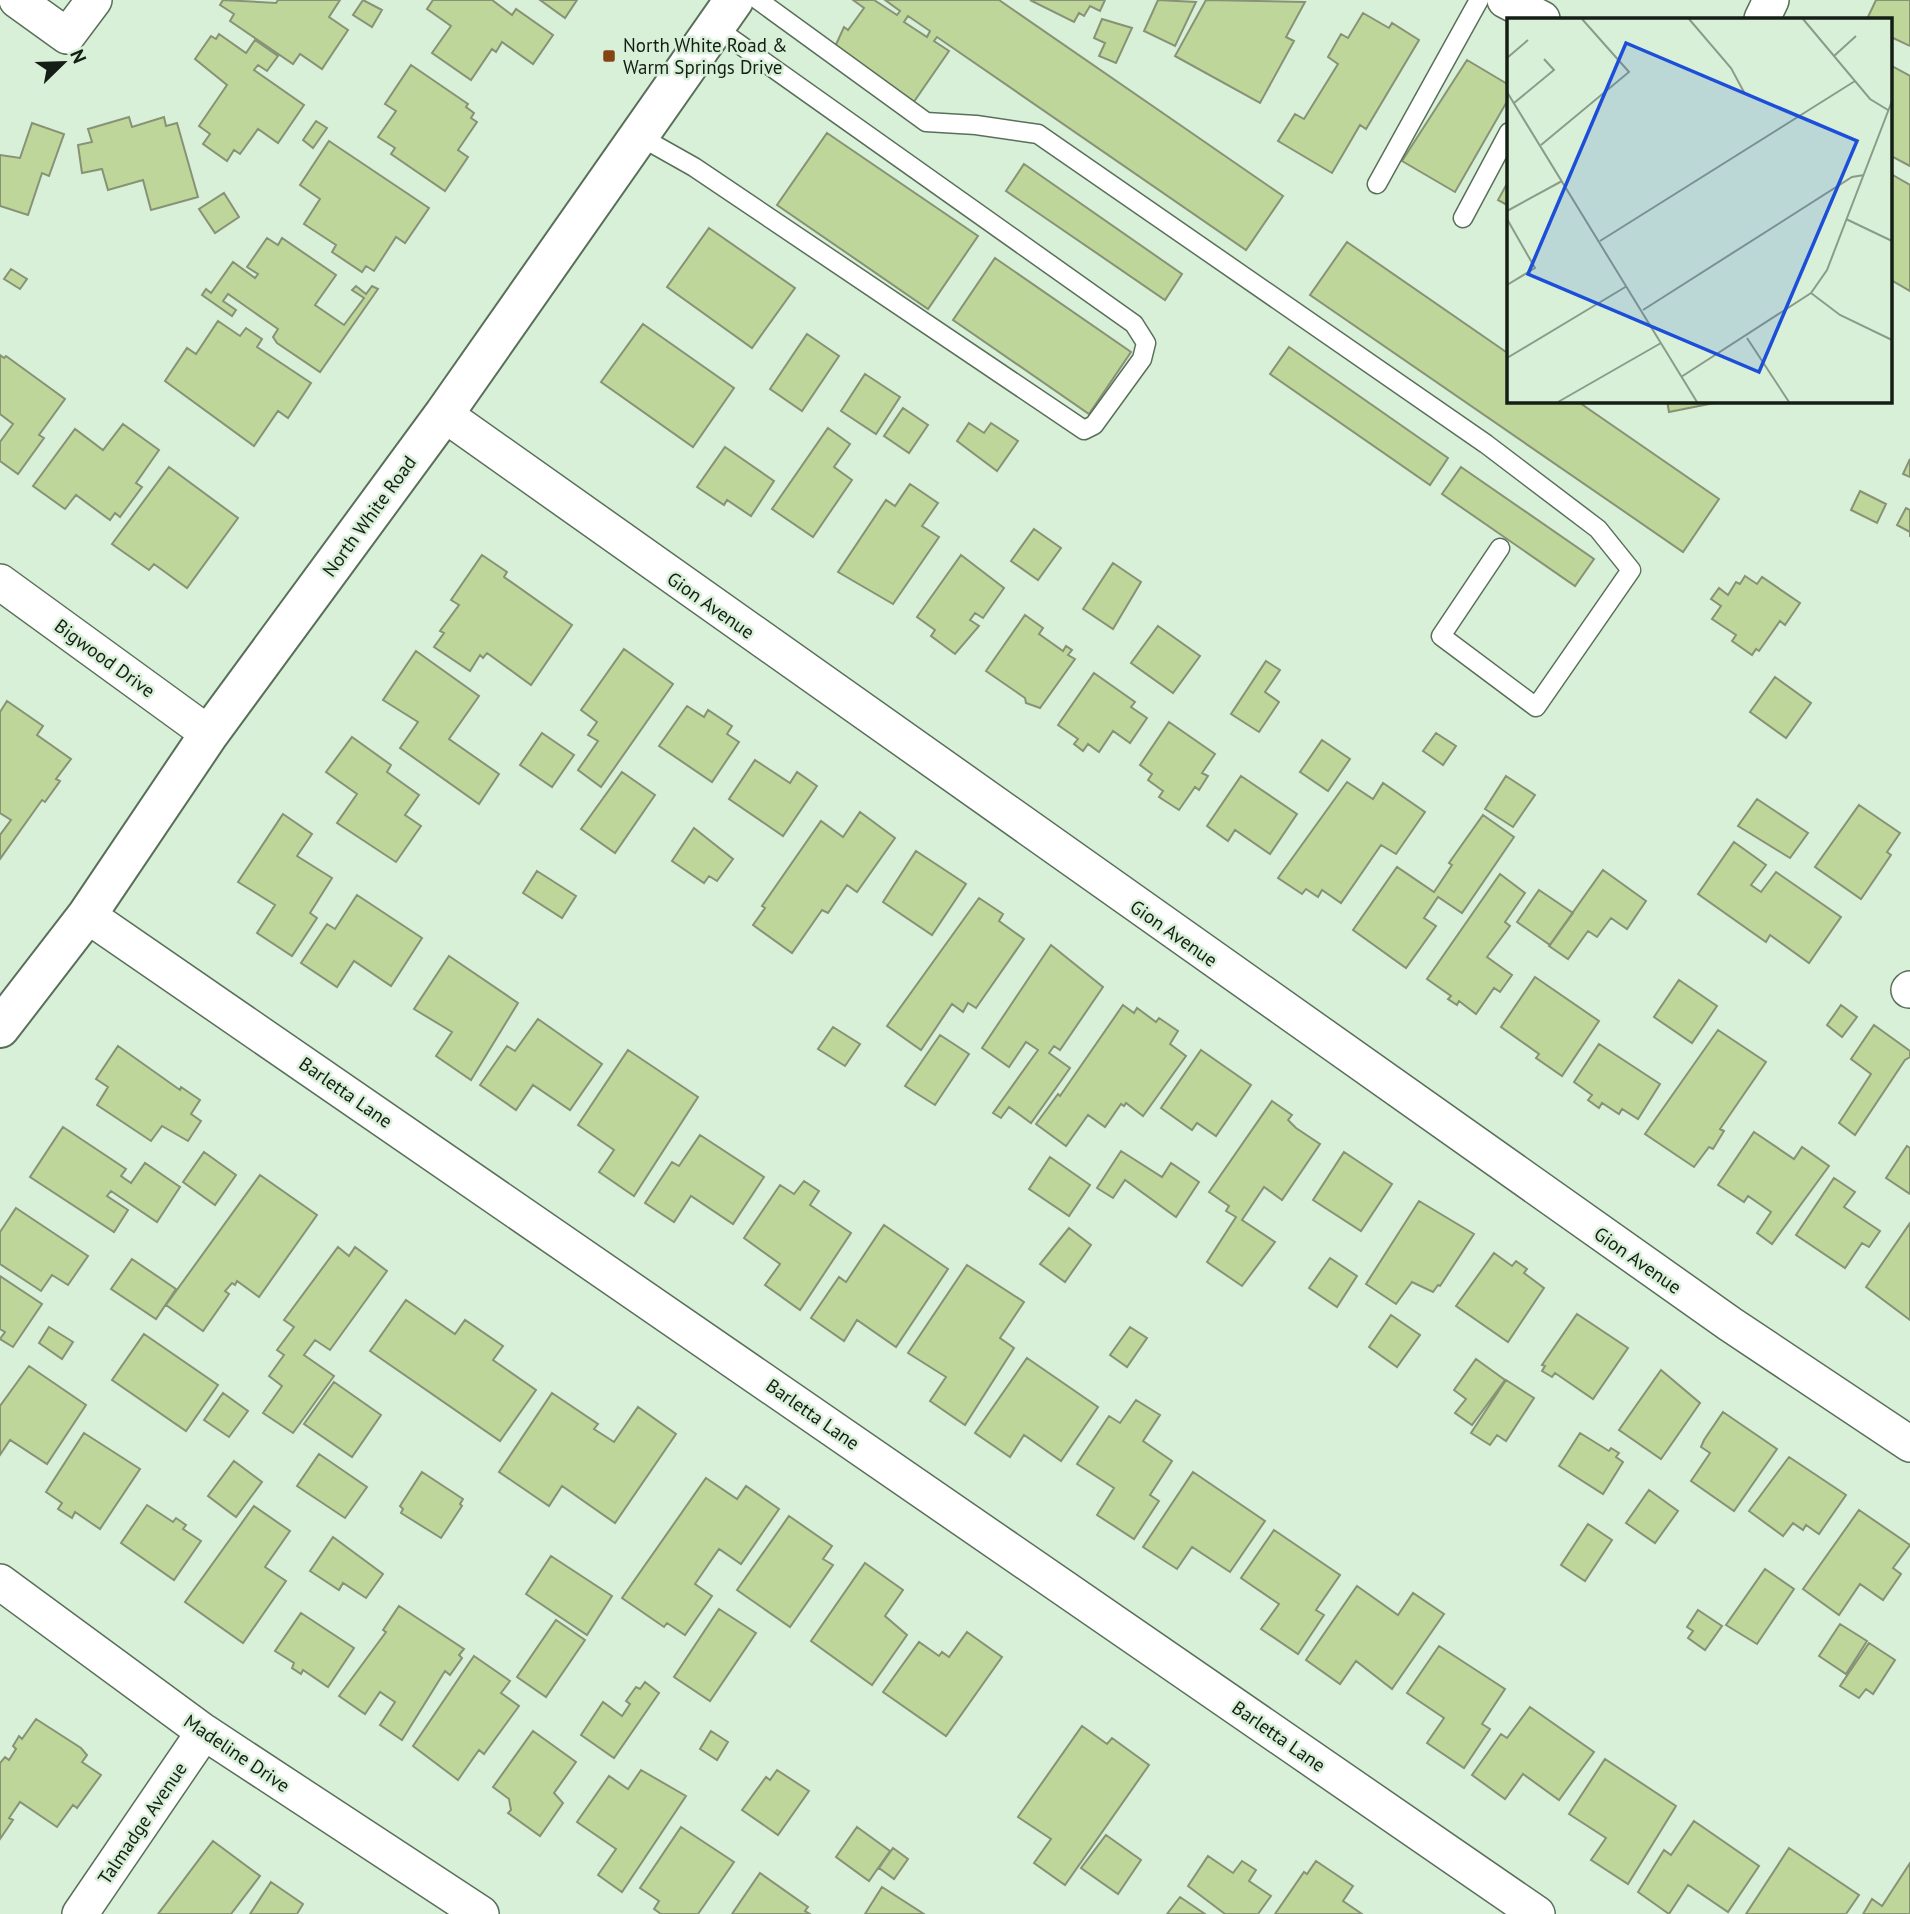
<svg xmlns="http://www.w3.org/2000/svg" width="1910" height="1914" viewBox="0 0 1910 1914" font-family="'PT Sans',sans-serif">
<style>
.building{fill:#bed699;stroke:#879276;stroke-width:2;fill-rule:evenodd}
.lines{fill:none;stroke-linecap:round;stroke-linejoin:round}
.service-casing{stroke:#596f59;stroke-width:21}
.minor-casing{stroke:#596f59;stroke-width:38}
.secondary-casing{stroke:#596f59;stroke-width:42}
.service{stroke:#fff;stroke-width:18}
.minor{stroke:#fff;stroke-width:35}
.secondary{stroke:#fff;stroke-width:38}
.poi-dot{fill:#864314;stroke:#d8f0d7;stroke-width:2.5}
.labels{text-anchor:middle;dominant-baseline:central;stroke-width:5;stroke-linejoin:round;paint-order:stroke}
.poi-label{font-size:19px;fill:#151e15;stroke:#d8f0d7;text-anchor:start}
.street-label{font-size:19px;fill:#151e15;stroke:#d8f0d7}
.inset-road{fill:none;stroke:#8a9c89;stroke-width:2}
.view{fill:#1d4ed8;fill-opacity:0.15;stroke:#1d4ed8;stroke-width:3.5}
.inset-edge{fill:none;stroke:#151e15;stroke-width:3.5}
</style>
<rect width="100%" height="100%" fill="#d8f0d7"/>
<!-- building -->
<path class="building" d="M223,0L276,3L278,0H340L329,17L348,30L322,69L300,54L293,64L230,21L234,14L220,5Z
M363,0L382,10L372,27L353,15Z
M433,0H492L512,15L516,9L553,35L533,64L502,42L496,52L492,49L471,80L432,53L451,26L427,9Z
M540,0H577L565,18Z
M874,0L897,15L900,11L885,0H999L1283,196L1246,250L937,37L934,41L949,51L913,103L834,49L844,27L848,30L864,8L853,0ZM908,16L930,31L927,37L904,22Z
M1030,0H1105L1100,11L1090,6L1084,16L1079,13L1074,22Z
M1158,0L1196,2L1175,46L1144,31Z
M1206,0L1305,2L1286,37L1294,41L1260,103L1175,56Z
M1876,0H1910V46L1891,37V19H1867Z
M1363,13L1389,28L1392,23L1419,40L1366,129L1360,125L1332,173L1278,141L1295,114L1304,119L1338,64L1328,57L1341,34L1348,38Z
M1102,19L1132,28L1116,63L1099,56L1105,43L1094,38Z
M219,34L246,53L255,40L278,56L267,71L258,65L254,70L304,105L278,143L258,129L240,154L234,150L227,161L203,144L210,134L199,126L227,85L195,59L211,36L216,39Z
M1467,60L1509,85V98L1455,192L1402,161Z
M411,65L468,104L466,107L474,113L471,118L477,122L458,150L468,157L445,191L391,154L395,148L378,137L396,111L385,104Z
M1892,66L1910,76V166L1891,156Z
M129,117L132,127L164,117L166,126L177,123L198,197L151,210L143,180L108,190L102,169L82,173L78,145L92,142L88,129Z
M316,121L327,128L313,148L303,140Z
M32,123L64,134L49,176L42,173L28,215L0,206V155L20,158Z
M827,133L978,236L928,309L777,205Z
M329,141L429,208L405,243L396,237L374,271L366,266L362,272L332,252L336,245L304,224L320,199L300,185Z
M1024,164L1182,274L1165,300L1006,191Z
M1891,174L1910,185V291L1891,280Z
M1509,180V206L1498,200Z
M224,193L239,217L215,233L199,209Z
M709,228L795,288L752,348L667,287Z
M267,238L278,245L282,238L336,275L315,305L344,325L364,298L352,290L356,286L366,294L372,286L378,289L320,372L277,343L273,337L278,329L228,294L223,301L236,310L232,316L202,295L206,289L211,293L233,262L255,278L258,274L247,267Z
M1347,242L1509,354V401H1577L1719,499L1683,552L1310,295Z
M995,258L1131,352L1089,414L953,320Z
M11,269L27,279L20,289L4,279Z
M218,321L240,336L246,328L262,339L257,347L311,383L288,418L278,411L254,446L165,381L187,348L196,354Z
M643,324L734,388L693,447L601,382Z
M807,334L839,356L802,411L770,389Z
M1289,347L1448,458L1430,485L1270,374Z
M0,355L4,358L6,356L65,399L39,435L44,438L18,474L0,461V442L13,424L0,414Z
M865,374L900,397L876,434L841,411Z
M1667,401H1724L1669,412Z
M903,408L928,425L909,453L884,436Z
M969,423L984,433L991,423L1018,441L997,471L957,441Z
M123,424L159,450L136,483L142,487L120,517L115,513L110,520L76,495L65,509L33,486L75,429L103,450Z
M828,428L850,444L834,467L852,480L813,537L772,509Z
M725,447L774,481L751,516L727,500L724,505L697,487Z
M1910,459V477L1903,474Z
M169,467L238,518L187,588L154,564L149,570L112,544Z
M1461,467L1594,559L1575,586L1442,494Z
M910,484L938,503L922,526L939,537L893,604L838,572L886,500L895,506Z
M1860,491L1886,504L1877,523L1851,510Z
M1906,508L1910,510V537V532L1897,525Z
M1034,529L1061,548L1038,580L1011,561Z
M482,555L507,572L504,577L572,625L531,685L487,653L483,658L480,655L470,671L434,647L444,633L440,631L459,605L451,600Z
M961,555L1004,588L983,618L975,613L970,620L979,626L955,654L931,636L935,630L917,617Z
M1113,563L1141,582L1113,629L1083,609Z
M1745,576L1757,584L1762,577L1800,603L1785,625L1780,621L1759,651L1756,649L1752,655L1732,641L1736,635L1712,619L1721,606L1711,599L1719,588L1728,595L1736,582L1740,584Z
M1025,615L1043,628L1039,634L1063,651L1066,646L1072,650L1068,655L1075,659L1040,708L1026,703L1025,698L986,671Z
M1158,626L1200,656L1173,693L1131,663Z
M624,649L673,684L601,787L578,770L598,741L588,735L597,722L581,710Z
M416,651L479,696L449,739L499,774L479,804L400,748L418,722L383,700Z
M1266,661L1280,670L1265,692L1279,702L1259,732L1231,714Z
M1094,673L1135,702L1131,707L1147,718L1130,743L1113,731L1099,752L1088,744L1083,751L1074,744L1078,739L1058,725Z
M1775,677L1811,703L1786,738L1750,712Z
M7,701L43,726L37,735L71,759L56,779L60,781L45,802L42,800L0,859V835L11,820L0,813V712Z
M687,706L704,717L708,710L732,726L727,734L739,742L712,782L659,746Z
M1169,722L1215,754L1202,773L1208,776L1199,790L1195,787L1179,810L1159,797L1163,791L1148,780L1152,774L1140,765Z
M542,733L574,755L552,787L520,765Z
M1436,733L1456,746L1443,765L1423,751Z
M352,737L391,765L387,772L419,795L405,815L421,826L396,862L337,823L357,794L326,772Z
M1322,740L1350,759L1328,791L1300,772Z
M755,760L790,783L797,772L817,786L783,836L729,799Z
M622,772L655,795L615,853L581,829Z
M1241,776L1297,814L1270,854L1235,830L1228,841L1207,826Z
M1506,776L1535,795L1513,827L1485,809Z
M1347,782L1373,799L1383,783L1425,812L1396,854L1381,845L1341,903L1322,890L1318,897L1306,889L1302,894L1278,878Z
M1757,799L1808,833L1790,858L1738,826Z
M1859,805L1900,833L1887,852L1891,855L1861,899L1815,867Z
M860,812L895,838L857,892L847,885L828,913L822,910L792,953L753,925L765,908L762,906L821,821L843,837Z
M283,814L312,834L297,856L332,878L310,913L317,918L292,956L257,933L275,905L238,882Z
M1483,815L1514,837L1462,913L1438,897L1424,918L1436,926L1406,968L1353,930L1397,867L1434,892L1452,865L1449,863Z
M694,828L733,859L717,881L709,876L704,883L672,861Z
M1734,842L1766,865L1751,885L1761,892L1776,872L1841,917L1809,963L1770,935L1766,942L1698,894Z
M916,851L966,884L932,935L883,902Z
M1603,870L1646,901L1627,929L1611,918L1597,937L1588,931L1568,959L1549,946Z
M537,871L576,896L562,918L523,893Z
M1500,874L1525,893L1505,922L1510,926L1487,957L1512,975L1500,992L1494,988L1476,1014L1459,1001L1457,1005L1448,999L1451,996L1427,979Z
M1539,890L1573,913L1550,945L1517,922Z
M357,895L422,938L391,986L354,961L337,987L301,963L327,924L335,929Z
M979,898L1003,914L999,921L1024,939L976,1008L968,1003L963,1012L952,1004L921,1050L887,1026Z
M1051,945L1103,987L1060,1050L1054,1046L1049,1053L1070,1068L1031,1123L1009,1107L1001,1118L993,1113L1038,1050L1026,1042L1009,1067L982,1048Z
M449,956L518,1003L471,1080L436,1056L452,1032L414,1009Z
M1535,977L1599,1021L1562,1076L1536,1058L1539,1054L1501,1027Z
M1679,980L1717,1006L1692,1043L1654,1017Z
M1123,1005L1134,1013L1137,1008L1156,1022L1159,1018L1178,1031L1170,1044L1186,1056L1143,1116L1126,1103L1124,1106L1121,1104L1105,1127L1088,1115L1066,1146L1036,1124L1058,1094L1060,1096Z
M1841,1005L1857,1017L1842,1037L1827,1025Z
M538,1019L602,1064L570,1110L533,1085L516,1110L480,1085L507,1046L515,1051Z
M1874,1025L1910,1051V1057L1905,1060L1855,1135L1839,1123L1871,1074L1851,1059Z
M833,1027L860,1044L845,1066L818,1049Z
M1718,1030L1766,1062L1720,1129L1724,1131L1713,1149L1709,1147L1694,1167L1645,1134Z
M940,1035L969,1054L935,1105L905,1086Z
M1599,1044L1660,1084L1638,1119L1622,1109L1619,1114L1602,1103L1599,1108L1588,1100L1592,1095L1574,1082Z
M118,1046L180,1090L181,1087L200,1100L191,1114L201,1121L188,1141L162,1126L151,1141L97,1105L108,1087L96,1079Z
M628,1050L698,1097L634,1196L599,1172L614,1150L578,1125Z
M1201,1050L1251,1085L1216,1136L1197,1123L1192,1130L1161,1108Z
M1272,1101L1292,1115L1288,1120L1296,1128L1320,1144L1282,1200L1264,1187L1242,1220L1275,1242L1242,1286L1207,1262L1236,1217L1226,1211L1229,1206L1209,1192Z
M63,1127L126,1169L121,1176L131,1183L145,1163L180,1187L157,1222L111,1191L107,1196L128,1210L114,1232L30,1177Z
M1754,1132L1794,1159L1802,1147L1829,1166L1772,1244L1757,1233L1771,1212L1748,1196L1744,1202L1718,1185Z
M700,1135L764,1177L733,1224L691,1196L674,1222L645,1203L672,1162L679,1166Z
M1907,1146L1910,1148V1194L1886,1178Z
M1121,1151L1162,1177L1171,1163L1199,1182L1176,1217L1125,1180L1113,1198L1097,1188Z
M204,1152L236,1175L215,1205L183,1182Z
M1344,1152L1392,1184L1361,1231L1313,1200Z
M1050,1157L1090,1185L1069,1216L1029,1189Z
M260,1175L317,1215L259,1297L237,1281L235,1285L232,1283L225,1291L229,1294L203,1331L166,1305Z
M1834,1178L1855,1192L1844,1207L1880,1231L1869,1247L1862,1243L1845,1268L1796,1235Z
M804,1181L819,1191L810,1205L851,1233L800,1310L765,1285L780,1264L744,1238L780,1185L794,1194Z
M1419,1201L1474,1234L1440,1286L1438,1285L1433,1292L1412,1282L1396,1304L1366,1284Z
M16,1208L88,1256L68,1285L52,1275L41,1291L0,1264V1232Z
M1910,1223V1320L1866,1287Z
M884,1225L948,1269L896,1347L857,1320L844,1341L811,1318L839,1277L846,1282Z
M1069,1228L1091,1245L1065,1282L1040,1264Z
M338,1247L349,1256L355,1247L387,1271L330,1350L315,1340L304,1355L334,1376L293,1433L263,1413L282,1386L269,1376L284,1355L277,1350L294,1327L284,1320Z
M1494,1253L1512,1266L1516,1261L1527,1269L1524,1273L1544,1288L1508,1342L1456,1306Z
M1330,1258L1357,1276L1337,1307L1309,1288Z
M132,1259L176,1289L156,1319L111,1289Z
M967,1265L1024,1302L1000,1338L1014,1348L965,1425L930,1401L946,1377L908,1353Z
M0,1276L42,1304L13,1347L0,1339L5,1332L0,1329Z
M406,1300L455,1334L465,1320L503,1346L493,1360L536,1390L500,1441L370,1351Z
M1577,1314L1628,1348L1593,1399L1555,1373L1552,1377L1542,1371L1545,1366L1542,1365Z
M1391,1315L1420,1335L1397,1367L1369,1347Z
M49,1327L73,1342L62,1359L39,1343Z
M1130,1327L1147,1338L1127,1367L1110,1355Z
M144,1334L218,1385L186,1431L112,1380Z
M1027,1358L1098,1407L1061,1461L1024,1435L1010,1457L975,1433Z
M1476,1359L1505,1380L1472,1425L1455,1413L1466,1399L1454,1390Z
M29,1366L86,1405L47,1464L10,1440L0,1455V1406Z
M1661,1370L1700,1403L1661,1459L1619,1430Z
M1506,1380L1534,1398L1506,1441L1497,1435L1490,1445L1471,1433Z
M334,1382L381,1415L352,1457L304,1424Z
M223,1393L248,1411L229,1437L204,1420Z
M552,1393L598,1424L594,1429L614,1442L638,1407L676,1434L615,1523L562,1486L549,1506L499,1472Z
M1136,1400L1160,1415L1143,1441L1172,1461L1150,1495L1159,1501L1134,1539L1097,1515L1114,1488L1077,1464L1109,1416L1120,1423Z
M1723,1412L1777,1449L1734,1511L1691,1481L1710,1453L1701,1447L1704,1440Z
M84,1433L140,1469L100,1529L75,1512L72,1518L58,1509L62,1503L46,1492Z
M1580,1433L1609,1451L1611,1448L1619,1453L1616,1457L1623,1462L1603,1494L1559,1466Z
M319,1454L367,1487L345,1518L297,1486Z
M1789,1457L1846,1495L1819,1534L1806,1525L1803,1530L1793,1523L1783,1536L1749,1511Z
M234,1461L262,1482L236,1517L208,1496Z
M422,1472L463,1499L460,1504L462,1506L441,1538L401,1513L403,1509L400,1506Z
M1193,1472L1265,1521L1230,1572L1192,1547L1177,1569L1143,1547Z
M706,1478L737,1499L746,1486L779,1509L741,1564L719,1549L695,1584L712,1596L685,1635L667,1623L664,1627L622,1598Z
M1649,1490L1678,1511L1655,1543L1626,1523Z
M147,1505L173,1522L176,1518L186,1525L183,1529L201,1541L174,1580L121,1543Z
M254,1506L290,1531L265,1567L286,1581L243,1643L185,1602Z
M1859,1510L1910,1545L1893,1568L1901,1574L1883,1600L1860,1584L1839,1615L1803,1589Z
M789,1516L832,1546L823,1559L833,1565L790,1627L737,1590Z
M1588,1524L1612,1540L1585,1581L1561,1565Z
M1274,1530L1340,1575L1316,1610L1324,1615L1298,1654L1261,1629L1279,1604L1241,1578Z
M333,1537L383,1574L366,1598L343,1583L339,1590L310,1571Z
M551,1556L612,1596L587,1635L526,1594Z
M865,1563L903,1590L885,1616L907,1635L872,1685L811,1641Z
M1765,1569L1794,1589L1757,1644L1726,1625Z
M1357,1586L1398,1615L1413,1593L1444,1614L1392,1689L1356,1661L1340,1684L1306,1660Z
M399,1606L464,1649L459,1655L462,1658L450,1675L445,1671L402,1740L380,1725L395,1702L380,1692L365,1714L339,1696L386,1632L383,1630Z
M719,1609L756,1633L710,1701L674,1677Z
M1698,1610L1722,1626L1705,1650L1688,1638L1693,1631L1687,1627Z
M301,1613L354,1648L328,1687L303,1670L301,1674L292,1668L294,1663L275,1651Z
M556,1620L585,1640L546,1697L517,1677Z
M1840,1624L1867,1641L1846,1674L1819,1656Z
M967,1632L1002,1657L946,1736L883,1692L919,1642L939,1656L942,1652L949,1657Z
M1869,1643L1895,1660L1873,1694L1866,1689L1859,1698L1840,1686Z
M1439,1646L1505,1689L1482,1724L1490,1729L1464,1768L1427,1743L1444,1718L1407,1693Z
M474,1656L510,1681L501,1693L519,1706L484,1754L479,1750L458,1780L413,1746Z
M645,1682L659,1693L614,1758L581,1735L603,1702L622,1716L630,1704L626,1701L636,1687L640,1689Z
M1530,1707L1594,1752L1559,1800L1523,1774L1505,1799L1472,1775L1501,1734L1507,1738Z
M36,1719L81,1748L87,1755L82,1762L101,1775L77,1808L73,1805L57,1827L20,1802L9,1818L13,1820L0,1839V1763L5,1757L9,1760L16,1749L13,1746L19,1736L22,1739Z
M1082,1726L1107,1744L1112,1738L1149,1765L1065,1885L1034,1863L1051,1839L1018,1817Z
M533,1731L576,1762L554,1793L563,1803L540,1836L508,1813L511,1810L509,1799L493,1787Z
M711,1731L728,1742L717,1760L700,1749Z
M1605,1759L1676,1806L1628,1884L1591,1860L1606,1838L1569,1814Z
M641,1770L686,1796L622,1892L598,1875L616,1849L577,1822L609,1776L628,1789Z
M777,1770L809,1791L778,1835L742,1810L766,1777L770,1780Z
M1694,1821L1759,1866L1728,1912L1688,1885L1669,1914L1638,1892L1664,1850L1671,1855Z
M681,1827L734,1862L698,1914H661L654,1909L659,1901L640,1888Z
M857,1827L890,1851L869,1881L836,1857Z
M1106,1835L1141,1860L1118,1894L1081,1868Z
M213,1841L260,1876L231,1914H158Z
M893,1848L908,1859L894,1879L879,1868Z
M1789,1848L1859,1895L1846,1914H1746Z
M1208,1856L1233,1873L1242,1861L1256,1870L1249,1881L1271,1896L1258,1914H1225L1188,1886Z
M1316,1861L1353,1886L1343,1901L1362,1914H1275L1304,1872L1307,1874Z
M1910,1863V1914H1863L1872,1899L1882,1906Z
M760,1873L808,1907L805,1911L810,1914H732Z
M271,1882L303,1904L297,1914H250Z
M882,1887L924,1914H865Z
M1180,1897L1205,1914H1167Z"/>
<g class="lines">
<defs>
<path id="service" d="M758,0L926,122L976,125L1038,134L1486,444L1598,529L1631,570L1536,707L1441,636L1500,548
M639,136L694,167L1084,430L1094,425L1142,359L1146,343L1134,324L715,27
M1377,184L1479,0
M1463,218L1509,132"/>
<path id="minor" d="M17,0L67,36L94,0
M1505,0L1542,19
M1762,19L1771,0
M444,414L1730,1324L1910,1444
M0,582L209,734
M87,915L1537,1914
M1909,990L1910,989
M0,1582L204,1732L481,1914
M80,1914L204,1732"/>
<path id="secondary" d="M0,1028L87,915L209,734L444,414L734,0"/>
</defs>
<!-- service casing -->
<use href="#service" class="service-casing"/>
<!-- minor casing -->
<use href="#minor" class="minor-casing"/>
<!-- secondary casing -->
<use href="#secondary" class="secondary-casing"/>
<!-- service -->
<use href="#service" class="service"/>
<!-- minor -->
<use href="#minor" class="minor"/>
<!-- secondary -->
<use href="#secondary" class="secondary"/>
</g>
<!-- markers -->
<rect class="poi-dot" x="602" y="49" width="14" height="14" rx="3.5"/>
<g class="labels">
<!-- poi labels -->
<g class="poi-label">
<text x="623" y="45">North White Road &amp;<tspan x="623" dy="22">Warm Springs Drive</tspan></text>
</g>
<!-- street labels -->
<g class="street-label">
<text transform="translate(369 516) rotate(-54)">North White Road</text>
<text transform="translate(711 605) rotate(35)">Gion Avenue</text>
<text transform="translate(105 658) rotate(36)">Bigwood Drive</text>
<text transform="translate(1174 933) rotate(35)">Gion Avenue</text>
<text transform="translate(346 1092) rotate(35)">Barletta Lane</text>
<text transform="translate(1638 1260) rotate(35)">Gion Avenue</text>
<text transform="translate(813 1414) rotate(35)">Barletta Lane</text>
<text transform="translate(1279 1736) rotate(35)">Barletta Lane</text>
<text transform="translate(237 1753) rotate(34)">Madeline Drive</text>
<text transform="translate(142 1823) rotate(-56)">Talmadge Avenue</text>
</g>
</g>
<!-- overview -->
<g transform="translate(1507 18)">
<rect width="385" height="385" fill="#d8f0d7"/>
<path class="inset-road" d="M182,1L224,50L238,76M296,1L363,81L381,92M327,38L349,18M0,40L21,22M0,74L190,384M7,85L47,52L37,41M34,127L122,54L75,1M0,193L55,163M0,201L28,250L0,267M339,201L385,223M93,223L348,63M304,275L333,297L385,322M136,292L345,159L357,157M240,320L282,384M0,340L120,268M174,359L304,275L320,252L385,83M51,384L154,325"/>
<path class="view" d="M119,25L350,123L252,354L21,256Z"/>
<rect width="385" height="385" class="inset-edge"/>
</g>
<!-- north arrow -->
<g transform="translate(63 63) rotate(67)" stroke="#d8f0d7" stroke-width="5" paint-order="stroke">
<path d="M0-5L12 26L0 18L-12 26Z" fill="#151e15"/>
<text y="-10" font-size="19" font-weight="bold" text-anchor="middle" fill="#151e15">N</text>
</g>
</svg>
